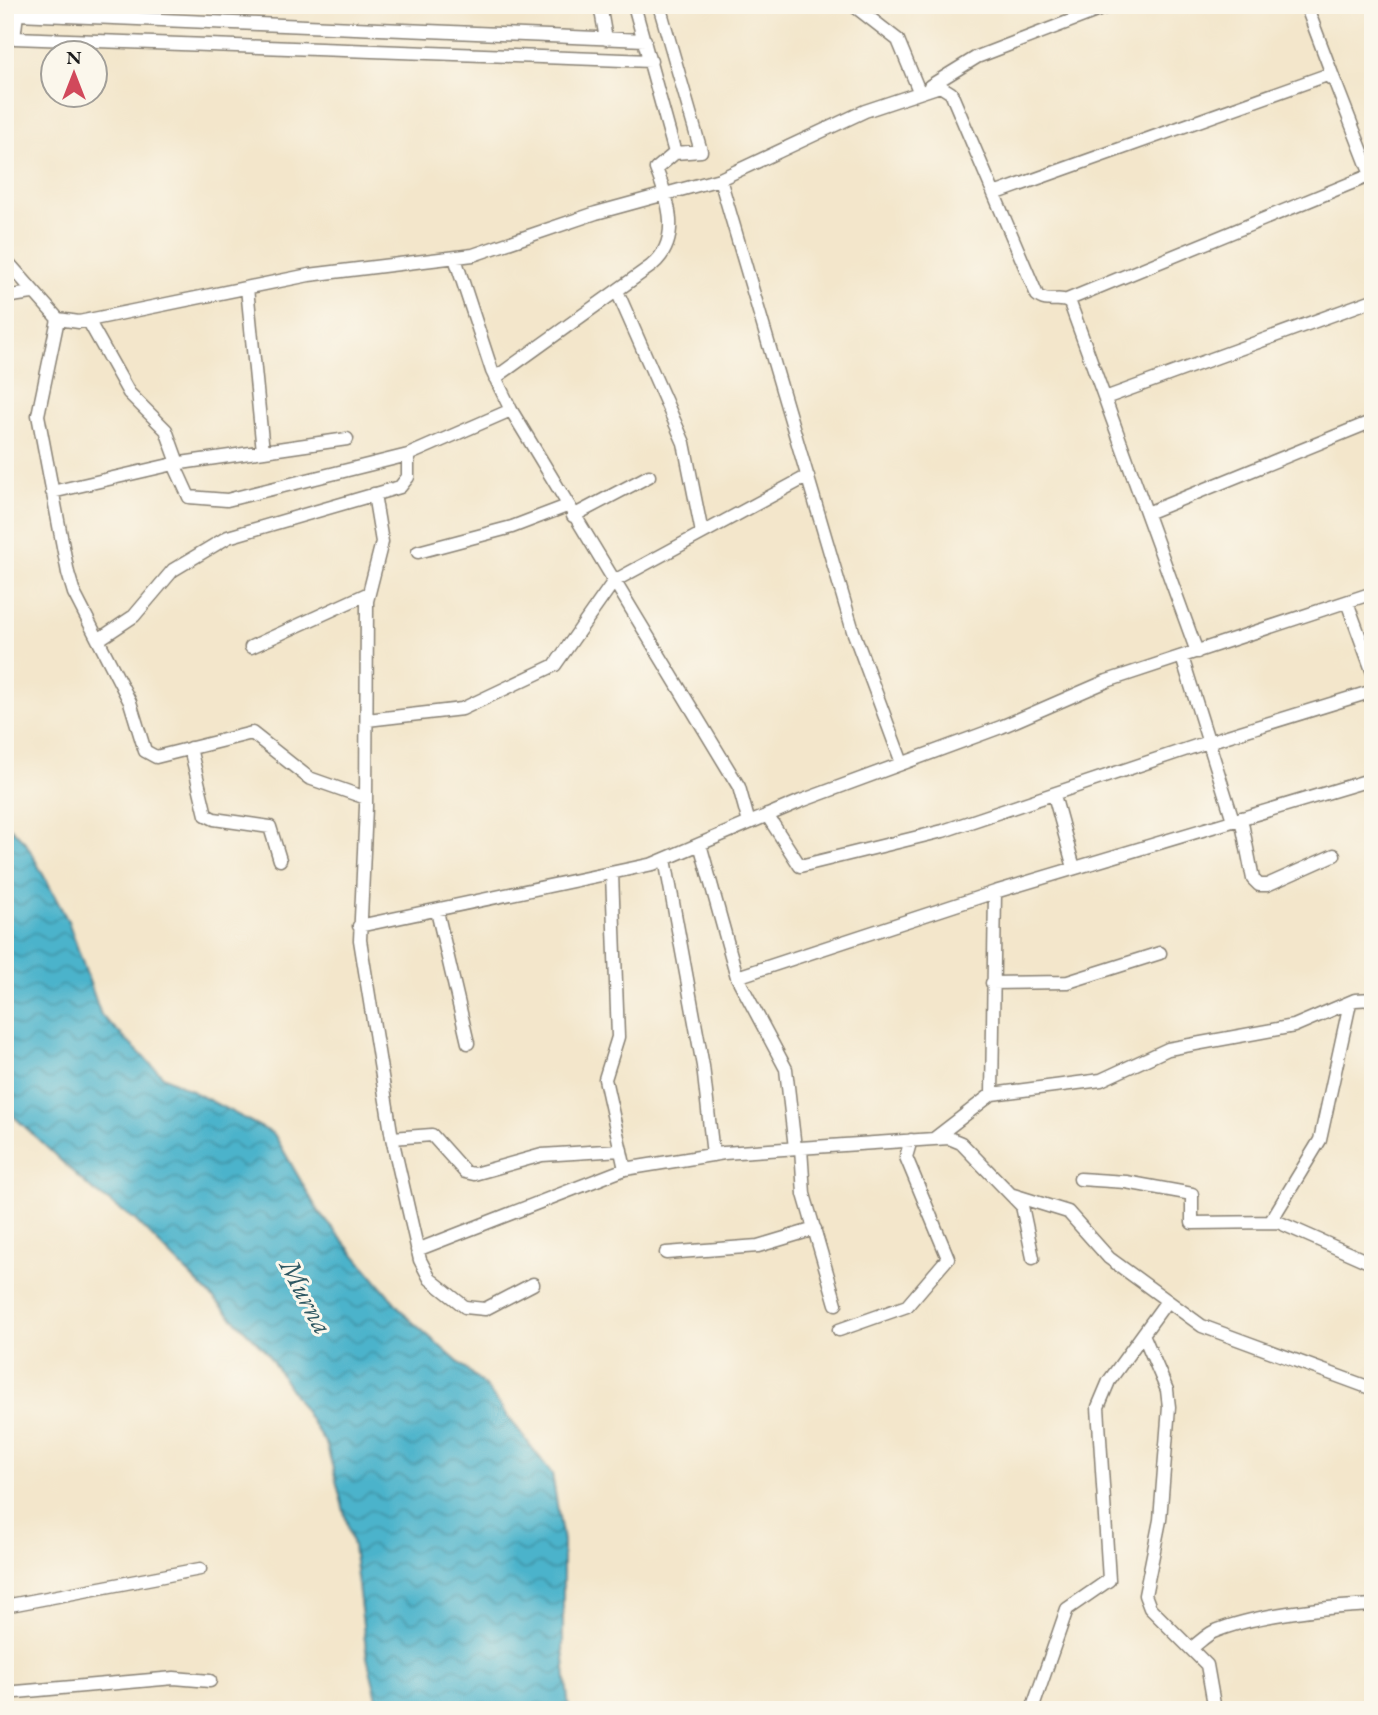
<svg xmlns="http://www.w3.org/2000/svg" width="1378" height="1715" viewBox="0 0 1378 1715" font-family="'EB Garamond',serif">
<style>
.water{fill:url(#water-waves);stroke:#346874;stroke-width:2}
.lines{fill:none;stroke-linecap:round;stroke-linejoin:round}
.minor-casing{stroke:#888174;stroke-width:15}
.minor{stroke:#fff;stroke-width:12}
.labels{text-anchor:middle;dominant-baseline:central;stroke-width:6;stroke-linejoin:round;paint-order:stroke}
.water-label{font-size:28px;font-style:italic;fill:#2f5862;stroke:#fbf7ec}
</style>
<defs>
<pattern id="water-waves" width="16" height="10" patternUnits="userSpaceOnUse" patternTransform="scale(1.75)"><rect width="16" height="10" fill="#4cb3cb"/><path d="M0 5q4-4 8 0t8 0" fill="none" stroke="#3e91a4"/></pattern>
</defs>
<rect width="100%" height="100%" fill="#fbf7ec"/>
<filter id="ink" filterUnits="userSpaceOnUse"><feTurbulence type="fractalNoise" baseFrequency=".0143" numOctaves="2"/><feDisplacementMap in="SourceGraphic" scale="14" xChannelSelector="R" yChannelSelector="G"/><feConvolveMatrix kernelMatrix="1 2 1 2 8 2 1 2 1" color-interpolation-filters="sRGB"/></filter>
<filter id="wash" filterUnits="userSpaceOnUse"><feTurbulence type="fractalNoise" baseFrequency=".00686" numOctaves="4" result="noise"/><feDisplacementMap in="SourceGraphic" scale="28" xChannelSelector="R" yChannelSelector="G"/><feGaussianBlur stdDeviation="1.57" result="paint"/><feColorMatrix in="noise" values="0 0 0 0 0 0 0 0 0 0 0 0 0 0 0 0 0 1.4 0 .05"/><feComposite in="paint" operator="in"/></filter>
<g filter="url(#wash)">
<rect width="100%" height="100%" fill="#f3e6cb"/>
<!-- water -->
<path class="water" d="M5,822L26,843L68,921L101,1015L163,1076L274,1134L318,1211L407,1317L485,1386L552,1474L563,1541V1648L569,1710H380L367,1657L353,1546L327,1446L265,1350L135,1220L90,1188L5,1108Z"/>
</g>
<g filter="url(#ink)">
<g class="lines">
<defs>
<path id="minor" d="M600,5L606,39
M634,5L675,153
M853,5L898,40L919,91
M1306,5L1335,82
M645,40L17,14L14,38L651,61
M930,86L977,57L1112,5
M720,179L853,631L902,763
M994,194L1327,75L1335,82L1373,180
M455,258L492,371L511,410L739,787L749,823
M5,259L58,319L79,322L309,275L473,255L596,213L720,179L865,111L940,86L951,93L1037,295C1048,305 1060,295 1070,303L1197,652
M247,288L263,451
M617,291L684,443L702,533
M5,297L32,293
M1067,300L1371,175
M58,319L38,415L68,573L74,593L130,702L145,751L156,757L252,733L309,778L366,798
M88,320L129,393L166,430L178,463
M495,378L651,266C682,241 669,201 656,169L675,153L701,151L659,5
M1105,398L1373,300
M174,464L189,497L227,500L408,455L511,410
M52,492L174,464L347,439
M374,494L382,542L367,601L366,807L360,940L392,1138L420,1260L430,1279L465,1307L485,1309L533,1284
M1147,513L1373,421
M573,516L649,476
M418,552L512,527L567,506
M1347,602L1373,673
M98,640L134,616L173,570L228,537L400,487L408,477V455
M251,647L367,594
M1182,657L1233,820
M367,720L462,709L555,665L614,581L808,476
M190,748L206,815L214,819L270,827L280,860
M1054,795L1074,868
M767,815L800,866L943,831L1208,742L1373,691
M1241,818L1253,879L1259,885H1267L1334,855
M700,844L737,977L786,1069L795,1148
M665,859L703,1066L713,1155
M612,873L618,1037L605,1079L625,1169
M437,911L468,1043
M359,926L653,864L801,801L1001,727L1107,681L1373,593
M737,977L995,892L1373,779
M992,983L1068,982L1160,953
M992,1094L995,892
M392,1138L432,1135L465,1172L474,1174L542,1155L621,1150
M935,1138L992,1094L1101,1080L1168,1049L1294,1026L1355,1000L1373,999
M801,1148L804,1194L836,1304
M1080,1179L1126,1182L1192,1194V1223L1278,1222L1373,1264
M1013,1195L1068,1212L1109,1258L1202,1326L1373,1389
M1271,1221L1320,1140L1350,1003
M417,1250L625,1169L724,1153L949,1138L961,1143L1022,1206L1033,1258
M666,1253L758,1246L815,1229
M839,1330L907,1306L948,1258L906,1157L911,1140
M1143,1334L1167,1390L1169,1407L1160,1520L1145,1595L1150,1608L1207,1665L1215,1710
M5,1606L200,1569
M1191,1648C1198,1644 1205,1636 1213,1632C1255,1614 1327,1607 1373,1605
M5,1693L174,1678L210,1681
M1032,1710L1067,1609L1109,1580L1098,1407L1109,1381L1167,1301"/>
</defs>
<!-- minor casing -->
<use href="#minor" class="minor-casing"/>
<!-- minor -->
<use href="#minor" class="minor"/>
</g>
</g>
<g class="labels">
<!-- water labels -->
<g class="water-label">
<text transform="translate(307 1296) rotate(62)">Murna</text>
</g>
</g>
<!-- margin -->
<rect width="1378" height="1715" fill="none" stroke="#fbf7ec" stroke-width="28"/>
<!-- north arrow -->
<g transform="translate(74 74)"><circle r="33" fill="#fbf7ec" stroke="#a29f99" stroke-width="2"/>
<path d="M0-5L12 26L0 18L-12 26Z" fill="#d1495b"/>
<text y="-10" font-size="19" font-weight="bold" text-anchor="middle" fill="#1c1c1c">N</text>
</g>
</svg>
